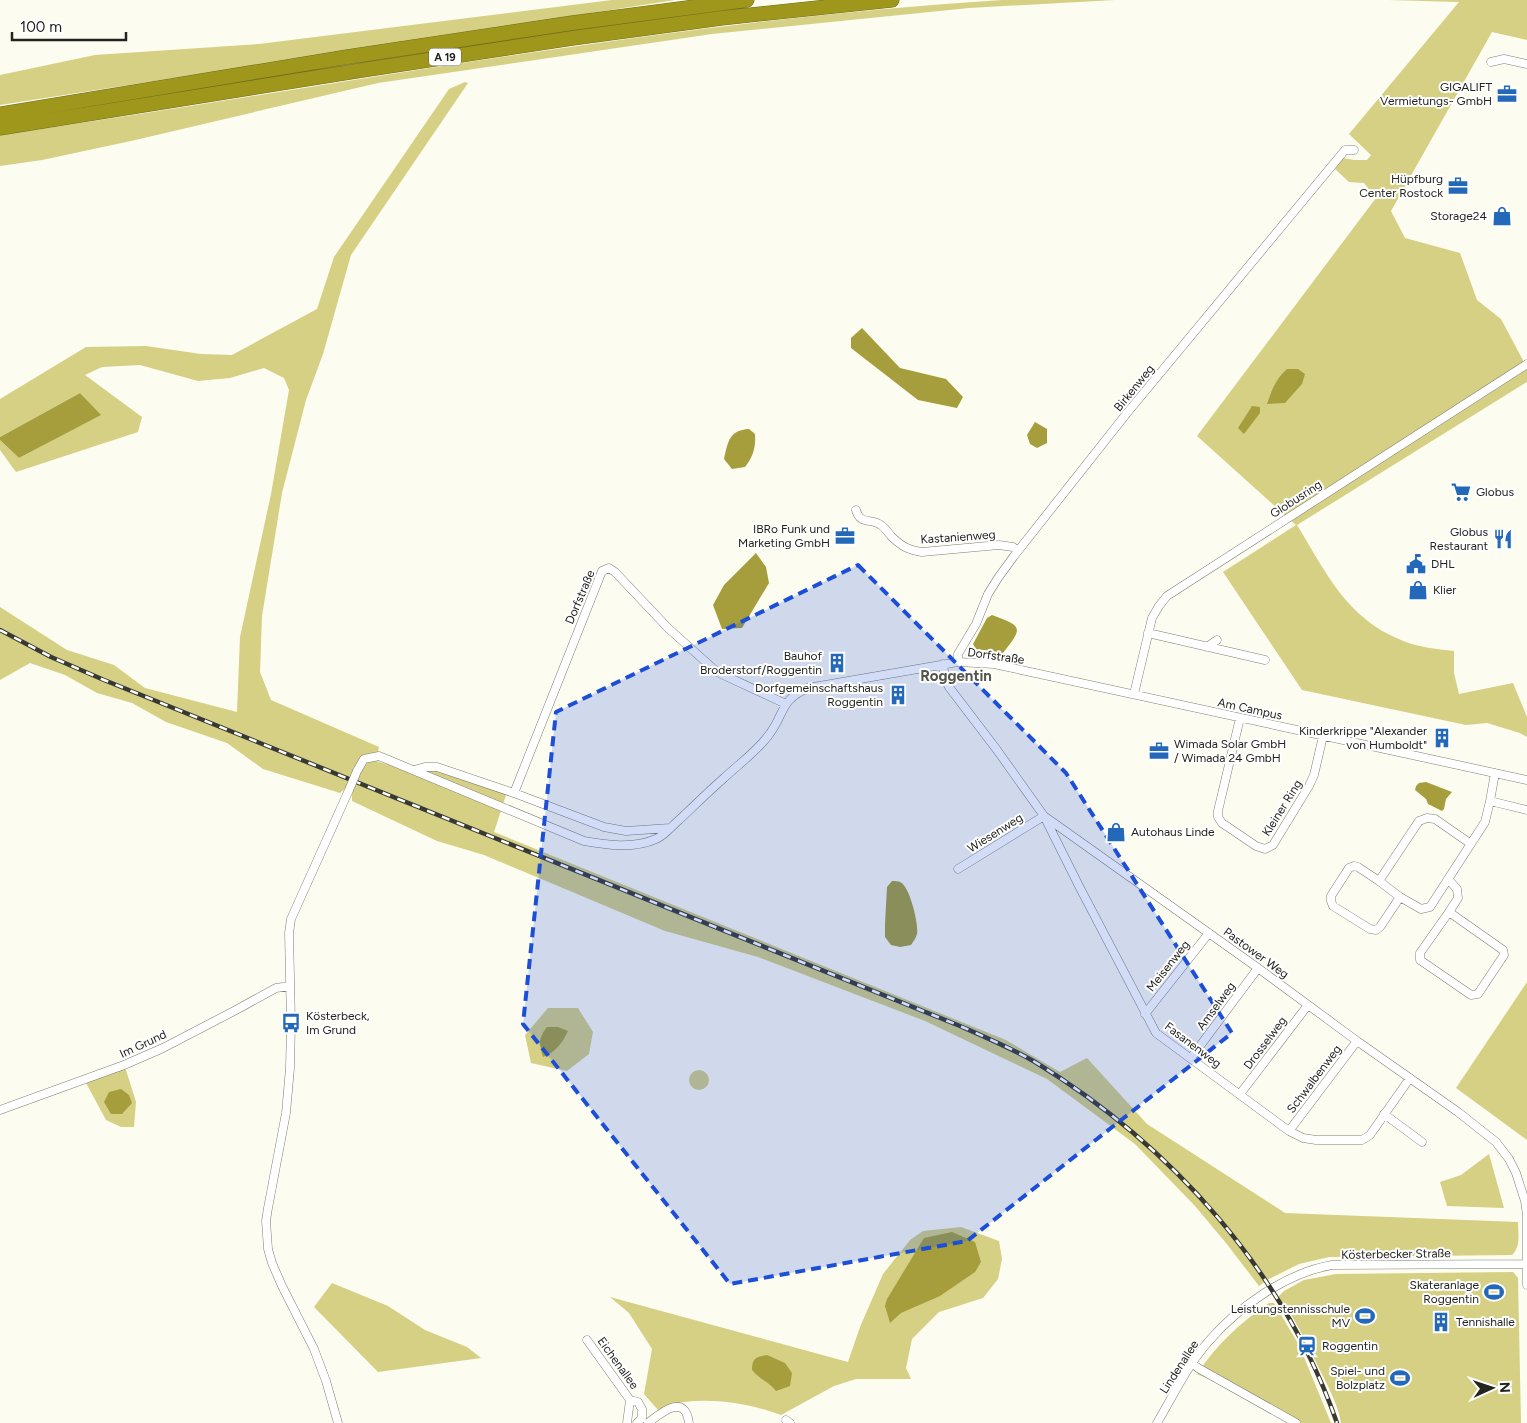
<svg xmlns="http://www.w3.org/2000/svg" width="1527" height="1423" viewBox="0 0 1527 1423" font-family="Figtree,sans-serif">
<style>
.green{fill:#d5d084}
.water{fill:#a69e3c}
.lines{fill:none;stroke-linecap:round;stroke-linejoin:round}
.minor-casing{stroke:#7e7e75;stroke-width:9}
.motorway-casing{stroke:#746e1d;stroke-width:15}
.minor{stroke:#fff;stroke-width:8}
.motorway{stroke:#9f961c;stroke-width:14}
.rail-casing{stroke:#393934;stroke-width:4.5}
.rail{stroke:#fff;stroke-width:2.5;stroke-dasharray:8;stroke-linecap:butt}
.minor-bridge-casing{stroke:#7e7e75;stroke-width:9;stroke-linecap:butt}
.minor-bridge{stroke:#fff;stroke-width:8}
.marked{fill:#1d4ed8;fill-opacity:0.2;stroke:#1d4ed8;stroke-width:4;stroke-dasharray:10 6;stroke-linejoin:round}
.labels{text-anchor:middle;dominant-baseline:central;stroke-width:4;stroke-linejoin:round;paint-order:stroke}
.shield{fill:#fff;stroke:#656562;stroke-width:1}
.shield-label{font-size:11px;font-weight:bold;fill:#23231f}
.poi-label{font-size:12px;fill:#23231f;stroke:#fff;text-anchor:end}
.street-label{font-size:12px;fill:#23231f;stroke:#fff}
.quarter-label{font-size:15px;font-weight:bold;fill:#54544b;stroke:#fff}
</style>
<rect width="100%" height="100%" fill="#fcfcf1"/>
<!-- green -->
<path class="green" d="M612,0H675L0,105V75L95,55L259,44Z
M1002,0H1115L969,8L712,34L378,83L131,141L42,160L0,166V135C333,87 665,21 1002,0Z
M1388,0H1527V40L1492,32L1391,211L1405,238L1460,253L1477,300L1501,319L1527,368V382L1297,525C1326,572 1346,618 1401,640C1417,647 1436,649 1454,651V673L1459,694L1513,683L1527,717V737L1520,733L1487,723L1466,725L1302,690L1223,572L1296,525L1197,436L1376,198L1364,183L1349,182L1335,169L1343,158L1354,160H1367L1371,155L1349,134L1459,2Z
M465,82L468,83L351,255L323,354L306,400L282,493L262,616L260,672L271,700L379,747L376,761L423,775L427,768H436L507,792L494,832L1006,1040L1060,1072L1087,1058L1147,1124L1285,1213L1518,1222C1518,1233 1521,1247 1512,1255L1329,1257L1299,1264L1269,1279L1259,1286L1226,1243L1195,1206L1135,1144L1047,1079L925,1021L758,957L665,931L484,855L437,841L352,801V792L345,789L340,793L263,769L227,743L166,722L132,703L97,693L65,675L30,663L0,680V607L67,650L114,665L145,688L237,712L240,637L271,494L289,390L284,378L264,368L230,378L198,381L140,365L102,367L85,375L142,417L138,432L16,472L0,450V440L19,458L100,415L80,393L0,437V399L86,347L146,346L201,354L232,355L317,309L334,257L449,89Z
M1527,982V1140L1456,1088Z
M548,1008H578L593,1032L589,1054L567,1071L531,1063L525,1035Z
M125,1067L136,1102L134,1127H121L106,1120L85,1081Z
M689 1080a10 10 0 1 1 20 0a10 10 0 1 1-20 0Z
M1489,1154L1504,1208L1447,1206L1440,1182L1461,1175Z
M961,1227L999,1241L1002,1259L998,1279L983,1298L939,1312L912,1339L906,1368L911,1379H856L834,1386L781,1415C752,1404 715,1398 684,1402C676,1403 667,1407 658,1410L644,1394L652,1349L629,1313L610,1297L848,1362L860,1327L883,1274L910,1240L923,1231Z
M1513,1272L1518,1278L1521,1423H1341C1337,1399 1322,1376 1312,1354L1315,1352L1306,1334L1303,1336L1284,1302L1282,1303L1278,1297L1284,1291L1304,1280L1336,1274Z
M332,1283L388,1306L425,1330L467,1347L481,1358L378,1372L314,1307Z
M1269,1303H1274L1299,1345L1331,1423H1290L1218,1383L1197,1374C1216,1345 1240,1323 1269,1303Z"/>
<!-- water -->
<path class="water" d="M862,328L900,368L946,379L963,397L957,408L918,400L851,348V338Z
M1287,369H1298L1305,374L1302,384L1285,403L1267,404C1272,389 1276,379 1287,369Z
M80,393L101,415L19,458L0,440V437Z
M1252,406L1260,407V413L1244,434L1238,428Z
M1035,422L1047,429V443L1037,448L1030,444L1027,435Z
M749,429L755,434C756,447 753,457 745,467L732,469L724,459C728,442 729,430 749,429Z
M756,553L766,567L769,583L742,628L722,629L713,605L724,585Z
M992,615C1022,626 1024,627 1003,653L976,649L973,644L987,618Z
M1426,782L1452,792L1446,799L1444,809L1442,811L1428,804L1426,799L1415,790L1416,786L1419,783Z
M892,881C893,881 899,881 900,882C910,886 919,925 917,934C916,938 913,942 911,945L900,947L891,945L885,937V924L887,887Z
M547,1027H558L568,1031C563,1042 555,1053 543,1057C539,1043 538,1039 547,1027Z
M121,1089L129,1095L132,1103L122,1114H111L104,1102L109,1092Z
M952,1232L975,1242L981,1262L975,1272L940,1296L901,1313L890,1323L885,1306L887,1299L924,1238Z
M767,1355L785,1363L792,1373L790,1386L776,1391C769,1382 759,1379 752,1370C752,1358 756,1357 767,1355Z"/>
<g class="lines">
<defs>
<path id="minor" d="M1491,62L1504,59L1527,64
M856,510C860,525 871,518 881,525C885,528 888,532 891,536C901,546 908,550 922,552L999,545L1013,547L1018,551
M1148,633L1265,660
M1207,647L1217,640
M958,662V654L976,624L988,594L998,578L1014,556L1127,413L1345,150H1354
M943,664L945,679L949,687L997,750L1044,816L1258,968L1357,1041L1458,1112L1496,1142L1509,1159L1516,1173L1525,1201L1527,1215V1285
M1134,694L1152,618L1159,606L1167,596L1527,364
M1240,718L1218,811V817L1222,823L1256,846L1265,849L1273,845L1309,786L1314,775L1323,736
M414,770L425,767H437L514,793L604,827L626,831L670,828
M357,771L364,759L379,756L584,841C607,845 633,849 656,839C664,836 672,826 679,820C694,806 709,791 724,778C739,764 756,752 768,736C785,715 779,700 808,688L958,662L994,664L1527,780
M514,793L602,571L609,568L615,572L668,628L717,672L786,704
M1490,801L1495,773
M1471,844L1435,819L1427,818L1419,821L1379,881L1400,897L1421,909L1430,907L1485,822L1490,801L1527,810
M958,869L1044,816L1080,888L1156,1033L1289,1131L1303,1138L1316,1140H1362L1370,1135L1410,1078
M1448,879L1457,889L1458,898L1449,912L1503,950L1504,955L1478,994L1471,995L1420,960V953L1449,912
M1379,881L1358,867L1354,866L1349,868L1331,896V901L1333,906L1370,929L1376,930L1380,927L1400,897
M1145,1014L1209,933
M1191,1058L1258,968
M1240,1094L1308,1005
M0,1110L124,1065L163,1048L236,1010L276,988L290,986
M1384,1114L1422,1142
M1289,1131L1357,1041
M587,1340L630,1400L627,1423
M1192,1363L1198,1368L1296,1423
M630,1400L638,1402L642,1409V1418L637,1423
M786,1420L790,1423
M338,1423L326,1381L314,1349L282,1286L272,1263L268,1249L266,1221L268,1208L286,1113L290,1068L291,1023L289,933L291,919L349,790
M648,1423C662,1412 685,1393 689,1423
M1157,1423C1173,1396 1187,1366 1208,1342C1238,1307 1286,1273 1332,1265L1527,1264"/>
<path id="motorway" d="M0,114L347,57L572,23L747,0
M0,128L363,70L573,38L722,18L892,0"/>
</defs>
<!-- minor casing -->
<use href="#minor" class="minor-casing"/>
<!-- motorway casing -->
<use href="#motorway" class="motorway-casing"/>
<!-- minor -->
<use href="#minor" class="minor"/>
<!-- motorway -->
<use href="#motorway" class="motorway"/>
<defs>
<path id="rail" d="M0,630L51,657L104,680L960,1026C985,1037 1011,1048 1035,1062C1171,1145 1284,1271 1337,1423"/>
</defs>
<!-- rail casing -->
<use href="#rail" class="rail-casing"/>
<!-- rail -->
<use href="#rail" class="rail"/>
<defs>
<path id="minor-bridge" d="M349,790L357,771"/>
</defs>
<!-- minor-bridge casing -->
<use href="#minor-bridge" class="minor-bridge-casing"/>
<!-- minor-bridge -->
<use href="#minor-bridge" class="minor-bridge"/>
</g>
<!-- marked area -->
<path class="marked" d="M858,565L1066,773L1232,1033L967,1241L730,1284L523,1024L556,712Z"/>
<!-- icons -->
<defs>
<symbol id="office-bare" viewBox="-9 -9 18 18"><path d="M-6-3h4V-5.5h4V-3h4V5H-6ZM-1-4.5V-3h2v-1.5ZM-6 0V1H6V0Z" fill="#2368b9" stroke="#fff" stroke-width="2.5" paint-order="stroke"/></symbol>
<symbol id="shop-bare" viewBox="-9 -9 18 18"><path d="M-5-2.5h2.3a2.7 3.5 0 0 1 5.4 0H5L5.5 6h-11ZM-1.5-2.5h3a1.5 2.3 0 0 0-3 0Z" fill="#2368b9" stroke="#fff" stroke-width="2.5" paint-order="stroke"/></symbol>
<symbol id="supermarket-bare" viewBox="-9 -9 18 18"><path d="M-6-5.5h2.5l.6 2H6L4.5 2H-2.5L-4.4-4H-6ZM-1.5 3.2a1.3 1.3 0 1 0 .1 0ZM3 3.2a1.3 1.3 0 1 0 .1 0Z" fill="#2368b9" stroke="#fff" stroke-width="2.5" paint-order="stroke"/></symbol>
<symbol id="restaurant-bare" viewBox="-9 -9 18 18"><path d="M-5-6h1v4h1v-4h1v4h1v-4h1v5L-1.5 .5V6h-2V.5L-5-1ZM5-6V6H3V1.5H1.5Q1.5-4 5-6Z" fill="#2368b9" stroke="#fff" stroke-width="2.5" paint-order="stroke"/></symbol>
<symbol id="civic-bare" viewBox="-9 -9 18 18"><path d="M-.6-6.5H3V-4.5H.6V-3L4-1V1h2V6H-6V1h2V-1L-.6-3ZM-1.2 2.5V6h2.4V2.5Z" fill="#2368b9" stroke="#fff" stroke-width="2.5" paint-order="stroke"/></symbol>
<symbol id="building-bare" viewBox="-9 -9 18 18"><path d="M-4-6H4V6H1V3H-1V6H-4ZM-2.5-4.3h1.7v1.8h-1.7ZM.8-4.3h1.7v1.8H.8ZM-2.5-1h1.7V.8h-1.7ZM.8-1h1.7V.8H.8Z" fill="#2368b9" stroke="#fff" stroke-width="2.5" paint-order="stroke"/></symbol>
<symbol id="bus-bare" viewBox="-9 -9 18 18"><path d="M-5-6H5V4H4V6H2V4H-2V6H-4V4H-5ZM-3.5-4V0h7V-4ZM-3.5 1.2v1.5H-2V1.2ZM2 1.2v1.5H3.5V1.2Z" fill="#2368b9" stroke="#fff" stroke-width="2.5" paint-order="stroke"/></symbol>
<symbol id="stadium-bare" viewBox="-9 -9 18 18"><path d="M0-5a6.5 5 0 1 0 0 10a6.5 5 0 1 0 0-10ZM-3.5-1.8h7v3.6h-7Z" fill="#2368b9" stroke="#fff" stroke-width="2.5" paint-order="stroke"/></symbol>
<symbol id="station-bare" viewBox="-9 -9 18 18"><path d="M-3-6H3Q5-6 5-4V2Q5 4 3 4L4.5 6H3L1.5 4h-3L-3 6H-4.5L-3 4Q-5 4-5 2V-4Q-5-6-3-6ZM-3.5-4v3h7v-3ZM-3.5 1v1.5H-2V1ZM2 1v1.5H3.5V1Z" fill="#2368b9" stroke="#fff" stroke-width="2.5" paint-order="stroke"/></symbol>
</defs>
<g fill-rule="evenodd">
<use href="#office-bare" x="1493" y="80" width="28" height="28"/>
<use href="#office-bare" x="1444" y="172" width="28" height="28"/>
<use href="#shop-bare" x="1488" y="202" width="28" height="28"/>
<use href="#supermarket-bare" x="1447" y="478" width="28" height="28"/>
<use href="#office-bare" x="831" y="522" width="28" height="28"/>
<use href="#restaurant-bare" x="1489" y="525" width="28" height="28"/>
<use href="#civic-bare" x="1402" y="550" width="28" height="28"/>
<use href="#shop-bare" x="1404" y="576" width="28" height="28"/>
<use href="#building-bare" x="823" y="649" width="28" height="28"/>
<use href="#building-bare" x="884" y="681" width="28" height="28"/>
<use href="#building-bare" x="1428" y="724" width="28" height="28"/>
<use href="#office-bare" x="1145" y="737" width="28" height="28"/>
<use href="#shop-bare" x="1102" y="818" width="28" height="28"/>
<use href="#bus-bare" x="277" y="1009" width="28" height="28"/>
<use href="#stadium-bare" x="1480" y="1278" width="28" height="28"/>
<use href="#stadium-bare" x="1351" y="1302" width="28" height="28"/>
<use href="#building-bare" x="1427" y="1308" width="28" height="28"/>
<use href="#station-bare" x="1293" y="1332" width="28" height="28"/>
<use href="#stadium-bare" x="1386" y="1364" width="28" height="28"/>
</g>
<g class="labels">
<!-- shield labels -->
<rect class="shield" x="429" y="48.5" width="32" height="17" rx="4"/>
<g class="shield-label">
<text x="445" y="57">A 19</text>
</g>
<!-- poi labels -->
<g class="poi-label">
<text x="1492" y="87">GIGALIFT<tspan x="1492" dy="14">Vermietungs- GmbH</tspan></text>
<text x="1443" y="179">Hüpfburg<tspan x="1443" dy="14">Center Rostock</tspan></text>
<text x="1487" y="216">Storage24</text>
<text x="1476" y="492" text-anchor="start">Globus</text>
<text x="830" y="529">IBRo Funk und<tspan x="830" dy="14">Marketing GmbH</tspan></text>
<text x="1488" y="532">Globus<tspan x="1488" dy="14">Restaurant</tspan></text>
<text x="1431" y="564" text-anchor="start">DHL</text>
<text x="1433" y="590" text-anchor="start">Klier</text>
<text x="822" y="656">Bauhof<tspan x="822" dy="14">Broderstorf/Roggentin</tspan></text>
<text x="883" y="688">Dorfgemeinschaftshaus<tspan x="883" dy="14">Roggentin</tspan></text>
<text x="1427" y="731">Kinderkrippe "Alexander<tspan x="1427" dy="14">von Humboldt"</tspan></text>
<text x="1174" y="744" text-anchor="start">Wimada Solar GmbH<tspan x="1174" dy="14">/ Wimada 24 GmbH</tspan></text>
<text x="1131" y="832" text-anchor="start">Autohaus Linde</text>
<text x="306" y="1016" text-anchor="start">Kösterbeck,<tspan x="306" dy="14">Im Grund</tspan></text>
<text x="1479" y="1285">Skateranlage<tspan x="1479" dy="14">Roggentin</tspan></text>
<text x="1350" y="1309">Leistungstennisschule<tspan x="1350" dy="14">MV</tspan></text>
<text x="1456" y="1322" text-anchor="start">Tennishalle</text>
<text x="1322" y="1346" text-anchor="start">Roggentin</text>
<text x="1385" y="1371">Spiel- und<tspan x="1385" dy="14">Bolzplatz</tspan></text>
</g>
<!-- street labels -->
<g class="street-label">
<text transform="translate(1134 388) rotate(-51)">Birkenweg</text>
<text transform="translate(1296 499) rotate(-33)">Globusring</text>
<text transform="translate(958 537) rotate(-4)">Kastanienweg</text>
<text transform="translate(580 597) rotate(-67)">Dorfstraße</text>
<text transform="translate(996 656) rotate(8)">Dorfstraße</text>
<text transform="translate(1250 709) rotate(12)">Am Campus</text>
<text transform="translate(1282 808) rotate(-58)">Kleiner Ring</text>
<text transform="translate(995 833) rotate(-32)">Wiesenweg</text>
<text transform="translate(1256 953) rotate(36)">Pastower Weg</text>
<text transform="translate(1168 966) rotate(-52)">Meisenweg</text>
<text transform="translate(1216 1006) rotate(-54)">Amselweg</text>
<text transform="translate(1265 1043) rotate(-53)">Drosselweg</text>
<text transform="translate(143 1044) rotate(-25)">Im Grund</text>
<text transform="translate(1193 1045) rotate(37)">Fasanenweg</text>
<text transform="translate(1314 1079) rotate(-53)">Schwalbenweg</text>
<text transform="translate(1396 1254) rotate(-1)">Kösterbecker Straße</text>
<text transform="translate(618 1363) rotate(54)">Eichenallee</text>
<text transform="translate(1179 1367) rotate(-57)">Lindenallee</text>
</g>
<!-- quarter labels -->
<g class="quarter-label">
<text x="956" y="676">Roggentin</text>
</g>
</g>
<!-- north arrow -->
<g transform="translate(1492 1388) rotate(87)" stroke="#ffffff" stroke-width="4" paint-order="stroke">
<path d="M0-4L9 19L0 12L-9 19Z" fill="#23231f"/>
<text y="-8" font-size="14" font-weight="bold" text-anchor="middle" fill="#23231f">N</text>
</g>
<!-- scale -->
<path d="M12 32v8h114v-8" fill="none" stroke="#23231f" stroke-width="2.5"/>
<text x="20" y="32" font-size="15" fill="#23231f" stroke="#ffffff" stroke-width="4" paint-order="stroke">100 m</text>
</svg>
